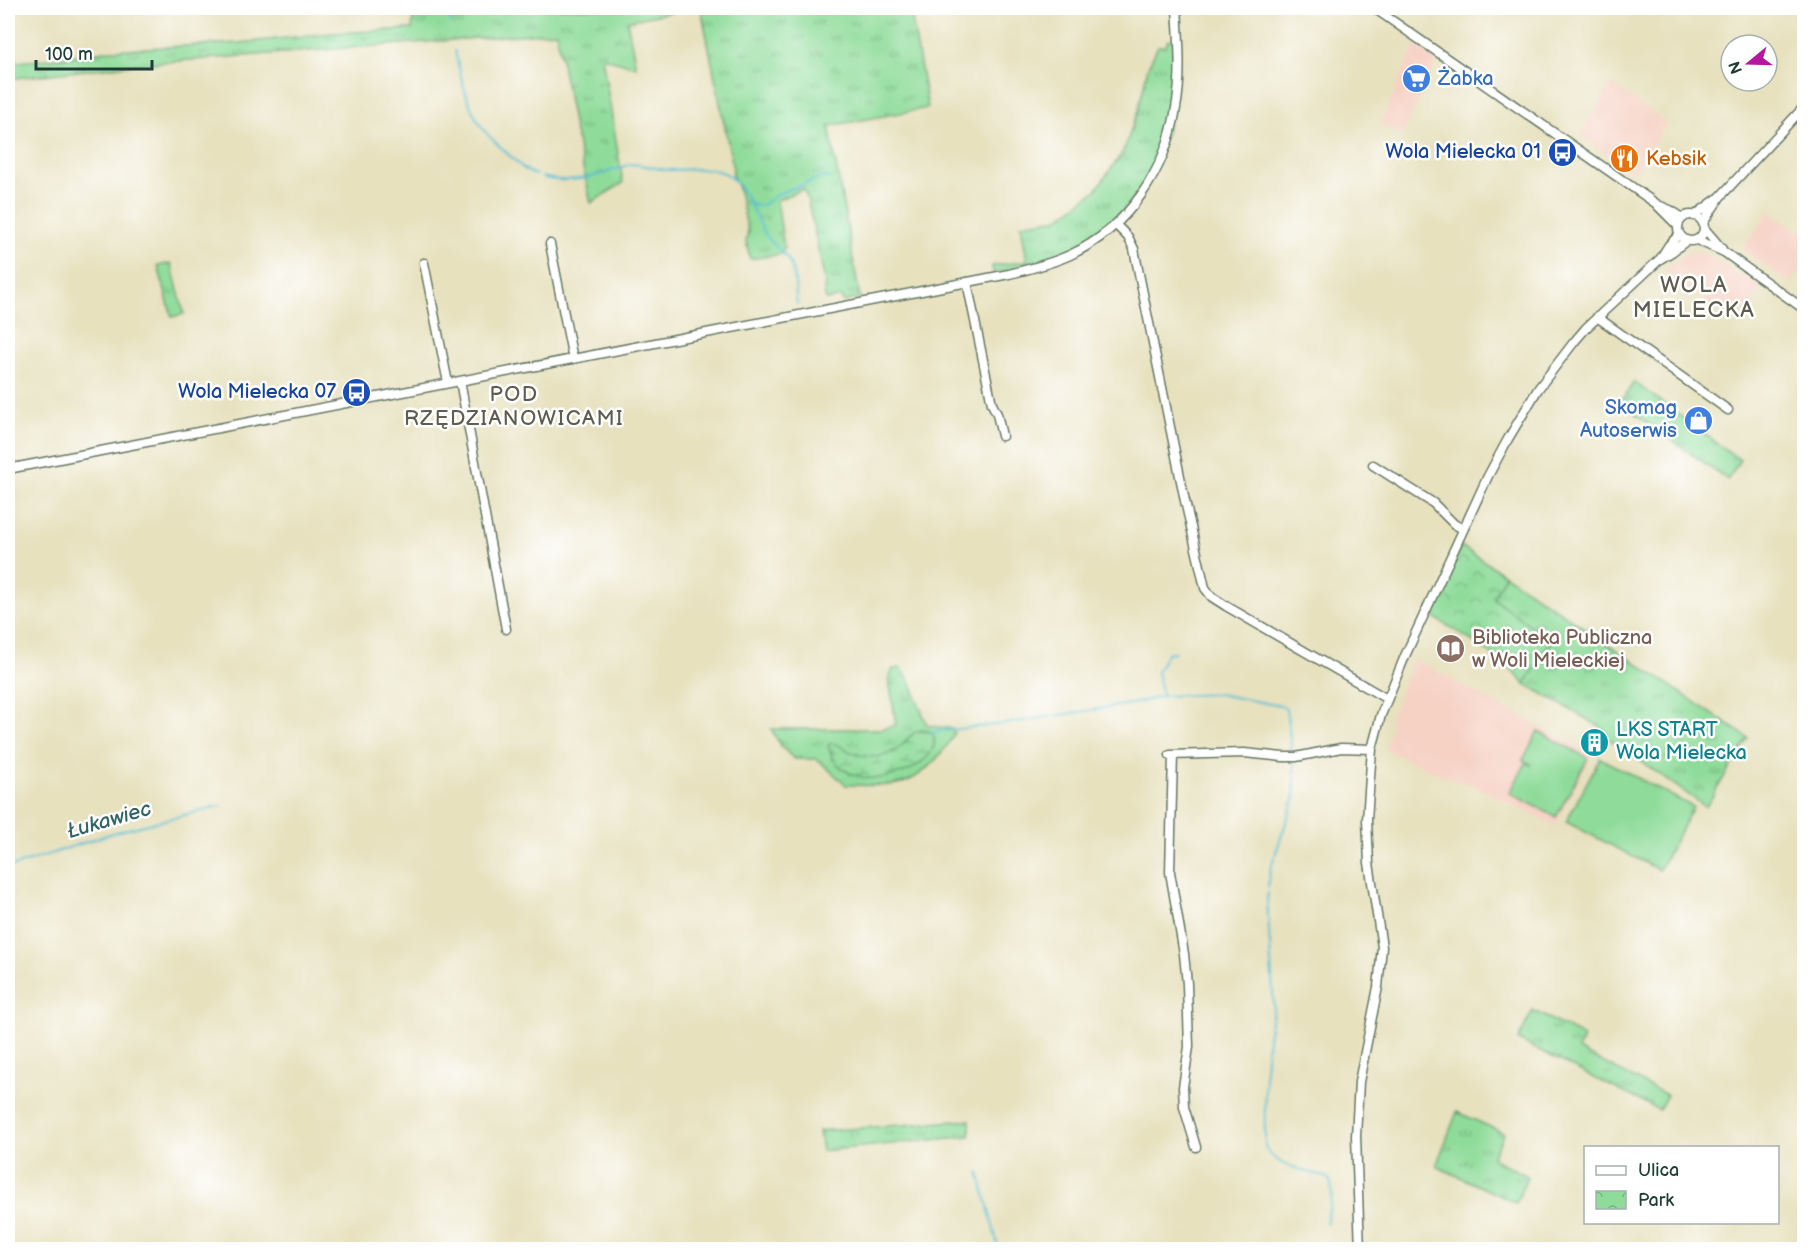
<svg xmlns="http://www.w3.org/2000/svg" width="1812" height="1257" viewBox="0 0 1812 1257" font-family="'Balsamiq Sans',sans-serif">
<style>
.built{fill:#f6d2c4}
.grass{fill:url(#grass-tufts);stroke:#578c67;stroke-width:1.5}
.wetland{fill:url(#wetland-marsh);stroke:#578c67;stroke-width:1.5}
.park{fill:url(#park-crowns);stroke:#578c67;stroke-width:1.5}
.garden{fill:#8fdc9a;stroke:#578c67;stroke-width:1.5}
.lines{fill:none;stroke-linecap:round;stroke-linejoin:round}
.stream{stroke:#56bed3;stroke-width:2}
.minor-casing{stroke:#657664;stroke-width:11}
.minor{stroke:#fff;stroke-width:8}
.labels{text-anchor:middle;dominant-baseline:central;stroke-width:5;stroke-linejoin:round;paint-order:stroke}
.shop-label{font-size:20px;fill:#366cbe;stroke:#fff;text-anchor:start}
.transit-label{font-size:20px;fill:#164399;stroke:#fff;text-anchor:end}
.food-label{font-size:20px;fill:#c56008;stroke:#fff;text-anchor:start}
.education-label{font-size:20px;fill:#785e54;stroke:#fff;text-anchor:start}
.culture-label{font-size:20px;fill:#0d838f;stroke:#fff;text-anchor:start}
.neighbourhood-label{font-size:21px;letter-spacing:1.5px;fill:#5f5d4f;stroke:#fff}
.water-label{font-size:21px;font-style:italic;fill:#306464;stroke:#fff}
.quarter-label{font-size:22px;letter-spacing:1.5px;fill:#5f5d4f;stroke:#fff}
</style>
<defs>
<pattern id="grass-tufts" width="24" height="20" patternUnits="userSpaceOnUse" patternTransform="scale(1.5)"><rect width="24" height="20" fill="#8fdc9a"/><path d="M3 7l-1-3M5 7V3M7 7l1-3M15 17l-1-3M17 17v-4M19 17l1-3" fill="none" stroke="#74b47e"/></pattern>
<pattern id="wetland-marsh" width="20" height="14" patternUnits="userSpaceOnUse" patternTransform="scale(1.5)"><rect width="20" height="14" fill="#8fdc9a"/><path d="M1 5h8M5 5V1M11 12h8M15 12V8" fill="none" stroke="#74b47e"/></pattern>
<pattern id="park-crowns" width="20" height="18" patternUnits="userSpaceOnUse" patternTransform="scale(1.5)"><rect width="20" height="18" fill="#8fdc9a"/><path d="M2 6a3 3 0 1 1 6 0M12 15a3 3 0 1 1 6 0" fill="none" stroke="#74b47e"/></pattern>
</defs>
<rect width="100%" height="100%" fill="#fff"/>
<filter id="ink" filterUnits="userSpaceOnUse"><feTurbulence type="fractalNoise" baseFrequency=".0167" numOctaves="2"/><feDisplacementMap in="SourceGraphic" scale="12" xChannelSelector="R" yChannelSelector="G"/><feConvolveMatrix kernelMatrix="1 2 1 2 8 2 1 2 1" color-interpolation-filters="sRGB"/></filter>
<filter id="wash" filterUnits="userSpaceOnUse"><feTurbulence type="fractalNoise" baseFrequency=".008" numOctaves="4" result="noise"/><feDisplacementMap in="SourceGraphic" scale="24" xChannelSelector="R" yChannelSelector="G"/><feGaussianBlur stdDeviation="1.35" result="paint"/><feColorMatrix in="noise" values="0 0 0 0 0 0 0 0 0 0 0 0 0 0 0 0 0 1.4 0 .05"/><feComposite in="paint" operator="in"/></filter>
<g filter="url(#wash)">
<rect width="100%" height="100%" fill="#e7e1be"/>
<!-- built -->
<path class="built" d="M1415,45L1437,60L1402,135L1380,124Z
M1612,84L1664,121L1665,127L1633,174L1580,135Z
M1769,211L1804,236V263L1790,283L1742,250Z
M1701,251L1761,288L1736,323L1664,271L1686,253Z
M1414,659L1593,755L1555,825L1464,781L1462,783L1448,776L1446,777L1385,749L1392,724L1389,721Z"/>
<!-- grass -->
<path class="grass" d="M391,8H691L627,21L636,67L602,57L623,183L591,203L574,128L556,32L138,64L8,79V63L59,58L111,50L240,43L333,33L412,29L414,10Z
M701,8H910L928,108L829,126L860,298L843,302L841,297L826,300L824,292L825,281L807,197L803,189L777,200L784,248L781,254L750,259L746,240L748,231L739,191L732,174L733,168Z
M1175,39C1175,60 1176,82 1173,103C1170,123 1163,142 1156,160C1124,232 1067,259 993,273L992,266L1027,261L1021,224L1059,218L1096,190L1123,152L1138,111L1148,67L1158,46H1165L1168,40Z
M171,263L184,314L172,317L158,266Z
M1634,382L1740,460L1728,480L1620,403Z
M1505,575L1748,738L1706,807L1609,739L1601,727L1525,684L1551,641L1493,598Z
M900,668L909,679L927,725L952,729L954,733C947,750 925,773 908,781C890,788 865,785 846,785L817,759H794L781,746L771,729H882L896,725L889,678L893,669Z
M1533,1010L1584,1037L1578,1050L1667,1095L1659,1110L1518,1040Z
M1457,1112L1504,1133L1492,1158L1528,1176L1516,1203L1436,1166Z
M970,1120V1136L822,1151L819,1131Z"/>
<!-- wetland -->
<path class="wetland" d="M922,730L932,732C952,768 843,808 828,745L831,743C840,744 845,750 853,753C868,759 887,758 900,747C908,740 911,732 922,730Z"/>
<!-- park -->
<path class="park" d="M1461,546L1505,575L1493,598L1551,641L1525,684C1500,656 1464,636 1432,616Z"/>
<!-- garden -->
<path class="garden" d="M1538,731L1588,758L1556,817L1510,793L1526,763L1532,765L1523,760Z
M1600,758L1693,807L1659,870L1566,822Z"/>
<g class="lines">
<!-- stream -->
<path class="stream" d="M449,8L451,23
M455,51C460,74 467,106 481,126C488,137 500,146 510,156C518,163 525,172 536,175
M542,177C572,186 602,174 631,164C643,164 655,169 667,170C686,171 709,165 726,174C746,185 755,221 769,239C775,247 786,254 790,263C796,275 795,291 797,304
M750,203L756,206L762,205L780,193L823,177L830,178
M1162,696L1157,672L1167,653L1175,652
M932,732L1003,724L1137,703L1162,696L1218,694L1281,706L1286,709L1292,752
M8,868L116,832L221,806
M1268,887L1270,870L1276,852L1295,797L1294,764
M1268,893L1267,900L1274,1008C1262,1052 1265,1101 1265,1146C1271,1166 1310,1172 1328,1178C1337,1190 1328,1211 1326,1224
M979,1172L999,1250"/>
</g>
</g>
<g filter="url(#ink)">
<g class="lines">
<defs>
<path id="minor" d="M1374,8L1658,205L1670,210L1683,218
M1658,206L1678,226
M1678 228a13 13 0 1 1 26 0a13 13 0 1 1-26 0Z
M1694,216L1717,199
M1703,223L1720,197L1804,107
M1116,225L1128,237L1134,249L1185,501L1205,588L1212,597L1226,606L1387,699
M1704,228L1722,249
M1697,240L1724,252L1804,309
M550,244L573,359
M1662,256L1669,245L1679,235
M424,263L448,383
M967,282L992,404L997,414L1002,436
M1597,317L1728,410
M460,381L506,629
M1373,465L1433,503L1454,524L1463,529
M8,469L1009,274C1030,269 1050,264 1070,255C1128,228 1166,171 1176,108C1182,76 1179,40 1177,8
M1170,755L1244,753L1283,757H1296L1341,748L1372,749
M1173,755L1170,872L1184,954L1187,984L1189,1047L1183,1087L1184,1107L1196,1147
M1360,1250L1356,1136L1359,1082L1378,987L1382,947L1369,863L1367,820L1372,749L1381,715L1405,656L1488,476L1508,439L1538,389L1574,342L1586,328L1660,259L1673,251L1686,241"/>
</defs>
<!-- minor casing -->
<use href="#minor" class="minor-casing"/>
<!-- minor -->
<use href="#minor" class="minor"/>
</g>
</g>
<!-- icons -->
<defs>
<symbol id="supermarket-disc" viewBox="-11 -11 22 22"><circle r="9.5" fill="#3f7fe0" stroke="#fff"/><path d="M-6-5.5h2.5l.6 2H6L4.5 2H-2.5L-4.4-4H-6ZM-1.5 3.2a1.3 1.3 0 1 0 .1 0ZM3 3.2a1.3 1.3 0 1 0 .1 0Z" fill="#fff"/></symbol>
<symbol id="bus-disc" viewBox="-11 -11 22 22"><circle r="9.5" fill="#1a4fb4" stroke="#fff"/><path d="M-5-6H5V4H4V6H2V4H-2V6H-4V4H-5ZM-3.5-4V0h7V-4ZM-3.5 1.2v1.5H-2V1.2ZM2 1.2v1.5H3.5V1.2Z" fill="#fff"/></symbol>
<symbol id="restaurant-disc" viewBox="-11 -11 22 22"><circle r="9.5" fill="#e8710a" stroke="#fff"/><path d="M-5-6h1v4h1v-4h1v4h1v-4h1v5L-1.5 .5V6h-2V.5L-5-1ZM5-6V6H3V1.5H1.5Q1.5-4 5-6Z" fill="#fff"/></symbol>
<symbol id="shop-disc" viewBox="-11 -11 22 22"><circle r="9.5" fill="#3f7fe0" stroke="#fff"/><path d="M-5-2.5h2.3a2.7 3.5 0 0 1 5.4 0H5L5.5 6h-11ZM-1.5-2.5h3a1.5 2.3 0 0 0-3 0Z" fill="#fff"/></symbol>
<symbol id="library-disc" viewBox="-11 -11 22 22"><circle r="9.5" fill="#8d6e63" stroke="#fff"/><path d="M-6-4Q-3-5.5-.7-3.5V5Q-3 3-6 4ZM6-4Q3-5.5 .7-3.5V5Q3 3 6 4Z" fill="#fff"/></symbol>
<symbol id="building-disc" viewBox="-11 -11 22 22"><circle r="9.5" fill="#0f9aa8" stroke="#fff"/><path d="M-4-6H4V6H1V3H-1V6H-4ZM-2.5-4.3h1.7v1.8h-1.7ZM.8-4.3h1.7v1.8H.8ZM-2.5-1h1.7V.8h-1.7ZM.8-1h1.7V.8H.8Z" fill="#fff"/></symbol>
</defs>
<g fill-rule="evenodd">
<use href="#supermarket-disc" x="1400" y="62" width="33" height="33"/>
<use href="#bus-disc" x="1546" y="136" width="33" height="33"/>
<use href="#restaurant-disc" x="1608" y="142" width="33" height="33"/>
<use href="#bus-disc" x="340" y="376" width="33" height="33"/>
<use href="#shop-disc" x="1682" y="404" width="33" height="33"/>
<use href="#library-disc" x="1434" y="632" width="33" height="33"/>
<use href="#building-disc" x="1578" y="726" width="33" height="33"/>
</g>
<g class="labels">
<!-- shop labels -->
<g class="shop-label">
<text x="1438" y="79">Żabka</text>
<text x="1677" y="408" text-anchor="end">Skomag<tspan x="1677" dy="23">Autoserwis</tspan></text>
</g>
<!-- transit labels -->
<g class="transit-label">
<text x="1541" y="152">Wola Mielecka 01</text>
<text x="336" y="392">Wola Mielecka 07</text>
</g>
<!-- food labels -->
<g class="food-label">
<text x="1646" y="159">Kebsik</text>
</g>
<!-- education labels -->
<g class="education-label">
<text x="1472" y="638">Biblioteka Publiczna<tspan x="1472" dy="23">w Woli Mieleckiej</tspan></text>
</g>
<!-- culture labels -->
<g class="culture-label">
<text x="1616" y="730">LKS START<tspan x="1616" dy="23">Wola Mielecka</tspan></text>
</g>
<!-- neighbourhood labels -->
<g class="neighbourhood-label">
<text x="514" y="394">POD<tspan x="514" dy="24">RZĘDZIANOWICAMI</tspan></text>
</g>
<!-- water labels -->
<g class="water-label">
<text transform="translate(109 820) rotate(-16)">Łukawiec</text>
</g>
<!-- quarter labels -->
<g class="quarter-label">
<text x="1694" y="285">WOLA<tspan x="1694" dy="25">MIELECKA</tspan></text>
</g>
</g>
<!-- margin -->
<rect width="1812" height="1257" fill="none" stroke="#fff" stroke-width="30"/>
<!-- legend -->
<rect x="1584" y="1146" width="195" height="78" fill="#ffffff" stroke="#a5b1ae" stroke-width="1.5"/>
<rect x="1596" y="1166" width="30" height="9" fill="#ffffff" stroke="#a5b1ae" stroke-width="1.5"/>
<text x="1638" y="1176" font-size="18" fill="#1f3d34">Ulica</text>
<rect x="1596" y="1191" width="30" height="18" fill="url(#park-crowns)" stroke="#a5b1ae" stroke-width="1.5"/>
<text x="1638" y="1206" font-size="18" fill="#1f3d34">Park</text>
<!-- north arrow -->
<g transform="translate(1749 63) rotate(251)"><circle r="28" fill="#ffffff" stroke="#a5b1ae" stroke-width="1.5"/>
<path d="M0-4.5L10 22L0 15L-10 22Z" fill="#b5179e"/>
<text y="-9" font-size="16" font-weight="bold" text-anchor="middle" fill="#1f3d34">N</text>
</g>
<!-- scale -->
<path d="M36 60v9h116v-9" fill="none" stroke="#1f3d34" stroke-width="3"/>
<text x="45" y="60" font-size="18" fill="#1f3d34" stroke="#ffffff" stroke-width="4.5" paint-order="stroke">100 m</text>
</svg>
